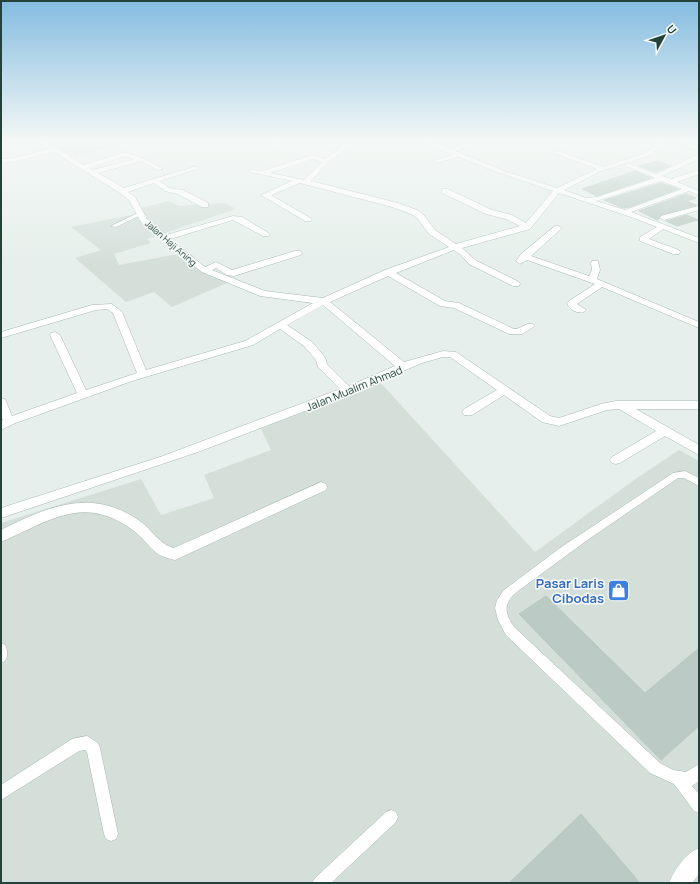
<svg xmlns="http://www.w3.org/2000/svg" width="700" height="884" viewBox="0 0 700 884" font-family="Manrope,sans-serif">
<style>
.built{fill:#d4dfda}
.building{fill:#bbcac4;stroke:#b8c9c2}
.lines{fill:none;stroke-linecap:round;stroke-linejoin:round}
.service-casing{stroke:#a8b8b2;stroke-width:1}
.minor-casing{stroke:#a8b8b2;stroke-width:1}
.service{fill:#fff;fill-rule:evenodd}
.minor{fill:#fff;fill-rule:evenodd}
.labels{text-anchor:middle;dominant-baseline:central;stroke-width:3;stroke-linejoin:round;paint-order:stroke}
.far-street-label{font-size:9px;fill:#24423a;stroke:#f7fbf9}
.street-label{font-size:11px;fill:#24423a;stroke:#f7fbf9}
.near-shop-label{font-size:13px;font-weight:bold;fill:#366cbe;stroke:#f7fbf9;text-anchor:end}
</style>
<rect width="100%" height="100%" fill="#e6efeb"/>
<!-- built -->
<path class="built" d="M47,141H134L76,157Z
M169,201L179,206L225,203L236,209L147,239L151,243L114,254L119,265L189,252L201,264L234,280L172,307L154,292L126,302L75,258L101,250L71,227L136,214L137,209Z
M379,381L535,552L637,478L679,450L699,461V883H1V523L141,479L161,515L214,498L204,475L271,450L261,429Z"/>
<!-- building -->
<path class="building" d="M658,161L670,166L656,172L639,166Z
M635,171L651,178L597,196L582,189Z
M661,183L678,189L630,207L623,208L604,200Z
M686,194L696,198L687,201L696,205L661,215L659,219L657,220L639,211Z
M687,215L698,220L677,226L666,221Z
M546,596L645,693L699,648V726L661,760L519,614Z
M581,814L640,883H509Z"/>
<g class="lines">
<defs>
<path id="service" d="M138,213L143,214L116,227L111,226Z
M685,471L699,478V486L684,478H678L586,541L518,591C503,603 504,612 514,627L660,763L673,770L686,772L699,764V781L692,786L699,794V813L694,811L674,784L650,773L506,635L498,620L495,608L497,600L504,590L560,548L673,473Z
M1,643L5,645C8,650 8,656 5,661L1,663Z
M87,736L98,743L100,748L118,834L116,839L111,841L106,839L104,834L87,752L85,750L79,751L1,800V785L72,739Z
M391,810L396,812L398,817L396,822L331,883H312L315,878L386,812Z"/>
<path id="minor" d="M37,141H45L84,165L125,152L145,159L163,169L158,170L141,161L98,173L124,188L193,167H197V169L160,181L169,188L183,190L208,203V207H202L178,194L165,191L154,183L128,192L135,197L147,219L166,235L233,216L242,217L270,234L269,236H263L233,220L170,239L205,267L216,262L232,270L295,251H301L302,253L301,255L234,276L227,275L216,268L212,270L265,291L323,298L385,270L449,247L429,234L417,218L411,214L392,207L300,183L271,195L312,219L311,221H305L261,195L292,181L250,172V170L262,171L313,155L325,159L341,147L342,141H348L346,149L328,162L311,181L398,203L417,210L423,214L435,230L456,244L520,226L506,219L486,214L442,193V189H448L492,210L512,215L526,223L553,191L500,173L459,157L434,163V161L453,155L422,141H432L450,149L463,144L460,141H467L470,145L469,146L456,151L504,171L557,188L597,169L554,153V151H558L603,167L646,153L661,141H668L650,155L599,172L564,190L586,198L597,197L655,178L626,166V164H630L656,174L699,154V159L662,176L671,179L699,170V174L677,182L699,191V195L689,191L631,212L699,238V243L663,229L649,239L679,250L680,252L679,254H673L640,241V237L657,227L634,218L559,193L530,229L462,248L475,260L519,282L520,284L519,286H513L469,264L461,255L454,250L396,273L445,301L459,303L514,329C521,329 526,322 533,324L535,326L522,334H509L454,308L440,306L388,276L330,302L404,362L443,351L456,352L550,416L559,418L601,404L616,401H699V409H636L699,445V455L665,436L620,463L616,464L612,463L610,460L612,457L656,431L619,409L607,410L559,426L546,423L542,422L504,395L472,415H464L462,412L464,409L497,390L450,357H443L422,363L352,393L198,452L1,518V508L163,456L340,389L318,367L316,360L304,346L280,329L253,345L132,381L13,424L1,430V421L3,420L1,416V398L5,399L12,416L77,393L50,335L51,333L55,332L60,335L86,390L137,373L113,313L107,309L96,310L1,338V332L92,305L112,304L122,312L146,370L245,341L313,303L260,296L202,272L150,231L141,222L129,200L120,193L54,152L13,162L1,163V159L13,158L50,149ZM125,156L134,159L93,170L89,168ZM313,159L322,162L304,180L270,173ZM661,181L682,189L625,210L596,201ZM323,305L395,366L349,386L327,364L325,357L312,342L287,325Z
M214,141H225L215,145L212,143Z
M265,141H275L286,147L281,148Z
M384,141H391L384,146L381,144Z
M676,141H686L699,147V151Z
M699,206V210L664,220L660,218L661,216Z
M555,226H558L562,228L531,256L589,276L592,270L591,263L592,261H598L600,270L597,279L699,322V328L602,287L577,304L586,310L584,312C578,314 569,310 567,303L569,301L595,284L527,260L520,264L516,261L521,254Z
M321,482L326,484L327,487L326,490L175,560C150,555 151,544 134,531C96,503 69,510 29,529C19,533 11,538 1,542V530C49,506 93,487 141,522C152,530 160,545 174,548Z
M699,848V874L692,883H669C674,870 686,853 699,848Z"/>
</defs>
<!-- service casing -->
<use href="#service" class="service-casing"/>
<!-- minor casing -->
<use href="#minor" class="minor-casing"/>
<!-- service -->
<use href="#service" class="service"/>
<!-- minor -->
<use href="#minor" class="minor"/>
</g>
<!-- sky -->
<linearGradient id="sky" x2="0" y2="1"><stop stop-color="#84bce0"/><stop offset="0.53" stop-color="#f4f8f6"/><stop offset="1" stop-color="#f4f8f6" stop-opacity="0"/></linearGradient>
<rect width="700" height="265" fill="url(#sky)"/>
<!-- icons -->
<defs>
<symbol id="shop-square" viewBox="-11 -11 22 22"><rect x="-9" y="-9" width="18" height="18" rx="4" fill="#3f7fe0" stroke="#f7fbf9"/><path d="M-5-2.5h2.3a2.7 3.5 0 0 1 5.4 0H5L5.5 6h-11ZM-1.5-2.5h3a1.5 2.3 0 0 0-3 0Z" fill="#fff"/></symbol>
</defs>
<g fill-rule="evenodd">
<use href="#shop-square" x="606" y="578" width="25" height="25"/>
</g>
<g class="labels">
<!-- far-street labels -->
<g class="far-street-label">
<text transform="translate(171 243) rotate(41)">Jalan Haji Aning</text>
</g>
<!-- street labels -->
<g class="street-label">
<text transform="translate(354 388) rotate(-22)">Jalan Mualim Ahmad</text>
</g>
<!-- near-shop labels -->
<g class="near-shop-label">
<text x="604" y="583">Pasar Laris<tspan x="604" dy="15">Cibodas</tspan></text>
</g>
</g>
<!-- border -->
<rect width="700" height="884" fill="none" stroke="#24423a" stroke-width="4"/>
<!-- north arrow -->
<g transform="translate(664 36) rotate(50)" stroke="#f7fbf9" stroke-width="3" paint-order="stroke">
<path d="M0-3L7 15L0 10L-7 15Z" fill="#24423a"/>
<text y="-6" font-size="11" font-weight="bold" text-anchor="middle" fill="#24423a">U</text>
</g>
</svg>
